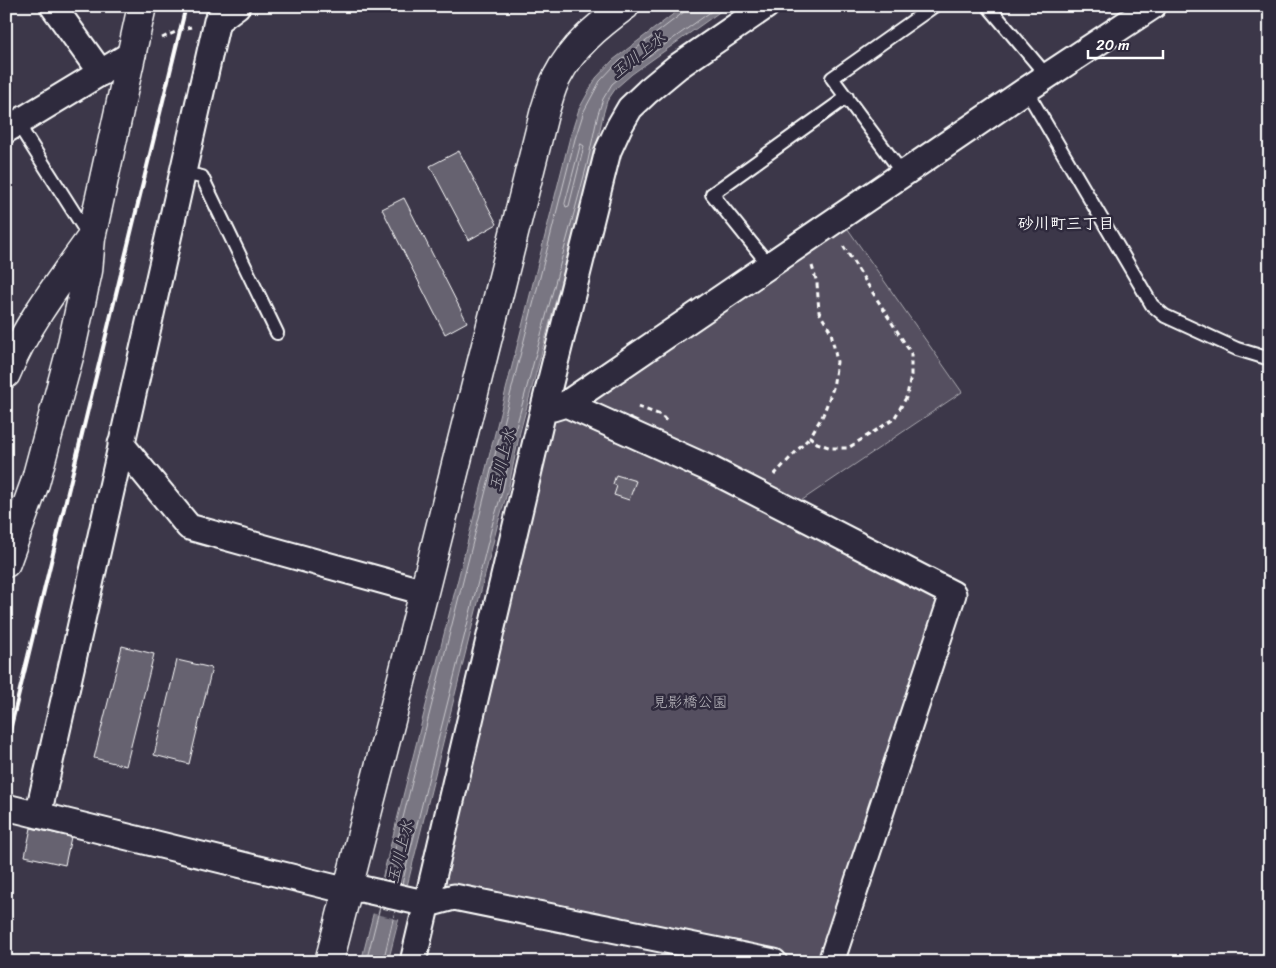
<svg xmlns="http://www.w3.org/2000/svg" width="1276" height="968" viewBox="0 0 1276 968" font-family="Sriracha,'Klee One',sans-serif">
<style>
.green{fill:#555060;stroke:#aaa8b0}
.water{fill:#797682;stroke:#afadb4}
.pier{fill:#3c3749}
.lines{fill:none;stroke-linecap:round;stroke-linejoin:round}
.shore{stroke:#c9c8cd;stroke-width:1}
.building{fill:#666270;stroke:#fff}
.lane-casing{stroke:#fff;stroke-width:16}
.street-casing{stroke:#fff;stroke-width:29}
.secondary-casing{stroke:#fff;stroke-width:31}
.path{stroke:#fff;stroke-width:3;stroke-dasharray:5 4;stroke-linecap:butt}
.lane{stroke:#2f2a3d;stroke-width:12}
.street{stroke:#2f2a3d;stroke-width:25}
.secondary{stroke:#2f2a3d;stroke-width:28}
.rail{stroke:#fff;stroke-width:4}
.labels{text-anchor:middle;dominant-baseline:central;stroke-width:5;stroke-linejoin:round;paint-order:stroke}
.park-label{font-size:15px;fill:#bbb9bf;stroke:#2f2a3d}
.water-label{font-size:16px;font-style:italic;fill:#b5b4ba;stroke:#2f2a3d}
.neighbourhood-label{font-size:16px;font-weight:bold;fill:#fff;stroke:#2f2a3d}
</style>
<rect width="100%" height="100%" fill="#3c3749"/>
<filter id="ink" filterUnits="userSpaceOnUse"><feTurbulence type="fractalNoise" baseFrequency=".02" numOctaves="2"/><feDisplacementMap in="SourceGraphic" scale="10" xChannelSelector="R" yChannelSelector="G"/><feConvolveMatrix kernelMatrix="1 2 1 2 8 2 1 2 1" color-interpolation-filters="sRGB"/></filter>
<g filter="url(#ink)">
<!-- green -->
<path class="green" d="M843,222L962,392L783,513L943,601L826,961L423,893L551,417Z"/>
<!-- water -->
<path class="water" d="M684,6H728L632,74L616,88L607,101L603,115L592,167L520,432L508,490L498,523L388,962H361L570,137L579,109L596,78L613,60Z"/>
<!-- pier -->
<path class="pier" d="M380,877L410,885L401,920L371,913Z"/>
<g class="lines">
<!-- shore -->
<path class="shore" d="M581,144L584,146L569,206L566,207L565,204Z
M387,881L575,139L584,111L600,81L616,64L684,12L687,6
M402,884L493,522L503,489L515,431L587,165L598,114L603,99L612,84L629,70L719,6
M366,962L380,907
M383,962L395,911"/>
</g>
<!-- building -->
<path class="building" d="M459,151L497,224L469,240L430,166Z
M404,198L467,322L445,334L382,209Z
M616,475L636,481L629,500L614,495L617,486L613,484Z
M122,646L154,654L126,766L94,758Z
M177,660L212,668L189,764L154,755Z
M31,828L71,837L65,865L25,856Z"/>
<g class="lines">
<defs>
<path id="lane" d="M988,6L1047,76
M1026,90L1152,305L1165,316L1237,349L1270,359
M18,124L89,236
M182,173L202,177L277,333
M903,174L832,78L934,6
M769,265L712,194L847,97"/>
<path id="street" d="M53,6L101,73
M6,130L133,53
M566,404L710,469L953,594L831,962
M553,408L566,404L1026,90L1153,6
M121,444L189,527L424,592
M6,807L348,891L362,889L428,904L454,897L774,962
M38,815L217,21L237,6
M413,962L543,411L608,151L619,127L630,108L648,91L677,67L766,6"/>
<path id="secondary" d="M6,374C26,325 60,281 91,238
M6,563L35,483L70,353L88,271L91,238L142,6
M329,962L424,592L545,110C549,99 551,87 557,77C572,47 599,25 625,6"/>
</defs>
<!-- lane casing -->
<use href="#lane" class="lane-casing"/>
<!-- street casing -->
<use href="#street" class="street-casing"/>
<!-- secondary casing -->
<use href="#secondary" class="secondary-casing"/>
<!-- path -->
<path class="path" d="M162,38L180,30L191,27
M812,266L817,283L819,312L831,332L837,362L833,388L823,415L810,437L817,443L831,448H848L894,419L907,396L911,375V353L842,244
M638,407L661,415L667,422
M774,475L810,437"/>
<!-- lane -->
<use href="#lane" class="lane"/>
<!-- street -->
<use href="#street" class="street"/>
<!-- secondary -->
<use href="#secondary" class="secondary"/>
<!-- rail -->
<path class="rail" d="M6,747L186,6"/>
</g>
</g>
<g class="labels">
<!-- park labels -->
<g class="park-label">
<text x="690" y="702">見影橋公園</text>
</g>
<!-- water labels -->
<g class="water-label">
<text transform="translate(638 55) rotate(-38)">玉川上水</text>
<text transform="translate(502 460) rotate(-76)">玉川上水</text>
<text transform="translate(400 852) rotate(-76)">玉川上水</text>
</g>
<!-- neighbourhood labels -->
<g class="neighbourhood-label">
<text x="1066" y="223">砂川町三丁目</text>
</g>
</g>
<!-- margin -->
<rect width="1276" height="968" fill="none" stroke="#2f2a3d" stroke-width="25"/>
<rect x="12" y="12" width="1251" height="943" fill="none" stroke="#fff" stroke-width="2" filter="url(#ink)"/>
<!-- scale -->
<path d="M1088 50v8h75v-8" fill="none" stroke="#ffffff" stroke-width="2.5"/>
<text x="1096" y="50" font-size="15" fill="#ffffff" stroke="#2f2a3d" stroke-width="4" paint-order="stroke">20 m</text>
</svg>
